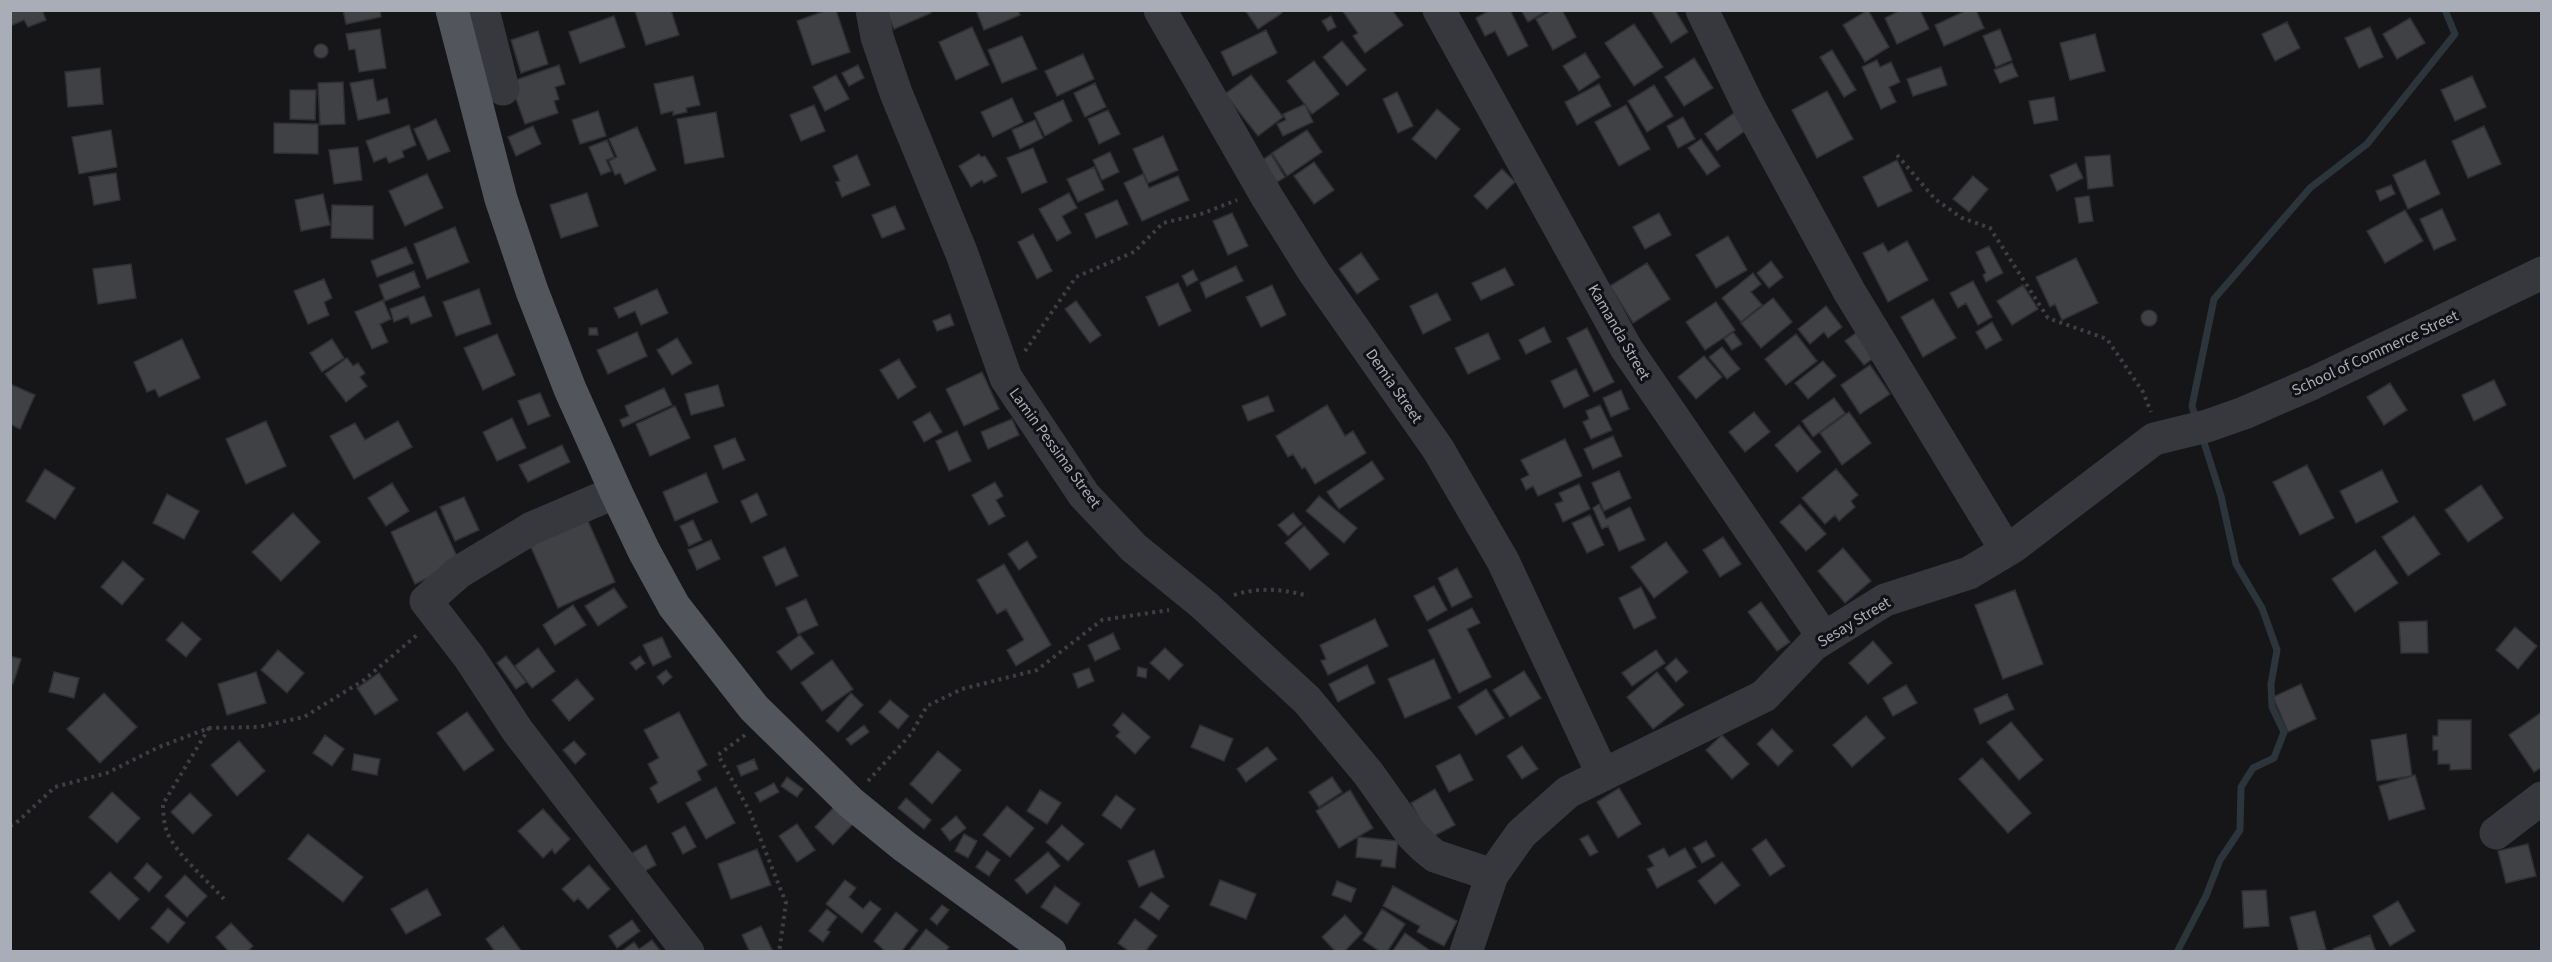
<svg xmlns="http://www.w3.org/2000/svg" width="2552" height="962" viewBox="0 0 2552 962" font-family="'Source Sans 3',sans-serif">
<style>
.lines{fill:none;stroke-linecap:round;stroke-linejoin:round}
.stream{stroke:#2c353c;stroke-width:7}
.building{fill:#404145;stroke:#303034;stroke-width:1.5}
.path{stroke:#3d3f44;stroke-width:4;stroke-dasharray:3 4.5;stroke-linecap:butt}
.minor{stroke:#37383d;stroke-width:33}
.major{stroke:#53555c;stroke-width:33}
.labels{text-anchor:middle;dominant-baseline:central;stroke-width:6;stroke-linejoin:round;paint-order:stroke}
.street-label{font-size:16px;fill:#a8adb8;stroke:#111113}
</style>
<rect width="100%" height="100%" fill="#161618"/>
<g class="lines">
<!-- stream -->
<path class="stream" d="M2196,419L2192,406L2214,299L2310,188L2367,144L2455,34L2445,10
M2177,952L2206,896L2220,860L2240,830L2241,787L2253,768L2274,758L2284,732L2272,707L2271,684L2277,650L2262,608L2236,564L2221,496L2202,436"/>
</g>
<!-- building -->
<path class="building" d="M10,10H42L46,20L28,27L24,20L10,26Z
M343,10H380L381,17L346,24Z
M671,10L679,35L646,45L635,11Z
M827,10H836L850,52L812,65L797,21Z
M886,10H929L931,13L894,29Z
M976,10H1018L1020,15L984,30Z
M1245,10H1281L1282,13L1258,29Z
M1342,10H1392L1403,25L1365,53L1353,36L1358,33Z
M1490,10H1510L1528,46L1508,56L1495,31L1485,36L1476,18Z
M1521,10H1548L1528,22Z
M1552,10H1562L1576,37L1553,50L1536,19Z
M1651,10H1675L1688,32L1671,43Z
M1868,10L1889,47L1865,62L1843,25Z
M1901,10H1920L1929,29L1897,44L1885,18Z
M1967,10H1976L1984,28L1944,46L1935,25Z
M614,16L625,47L580,63L569,32Z
M1331,16L1336,27L1328,31L1322,21Z
M2410,18L2425,43L2397,59L2383,34Z
M2287,22L2300,48L2275,61L2262,34Z
M1634,24L1663,67L1634,86L1605,43Z
M972,27L989,65L956,80L939,42Z
M2370,27L2383,57L2359,68L2345,38Z
M380,29L386,68L359,72L355,49L349,50L346,34Z
M2000,29L2012,60L1996,67L1983,36Z
M1266,30L1277,53L1233,76L1221,52Z
M538,31L548,64L521,73L511,40Z
M2095,34L2105,71L2070,80L2060,43Z
M1022,36L1037,69L1002,83L988,50Z
M1342,41L1366,70L1347,86L1323,57Z
M314 51a7 7 0 1 1 14 0a7 7 0 1 1-14 0Z
M1832,50L1856,90L1844,97L1820,57Z
M1585,53L1600,77L1579,91L1563,66Z
M1083,54L1094,79L1057,96L1045,71Z
M1694,58L1713,88L1684,106L1665,77Z
M1877,60L1880,67L1891,62L1900,82L1889,87L1896,102L1881,109L1862,67Z
M1314,61L1339,94L1312,114L1287,81Z
M2012,63L2018,76L2000,83L1994,70Z
M559,65L565,84L555,87L559,99L554,101L558,113L525,124L510,82Z
M858,65L864,78L849,86L842,73Z
M1941,67L1947,85L1913,96L1907,79Z
M100,68L103,104L68,107L65,72Z
M836,75L849,99L825,111L813,87Z
M1251,75L1283,117L1258,136L1225,94Z
M693,76L700,105L686,108L687,112L673,115V111L661,114L654,84Z
M2472,76L2486,107L2455,121L2441,90Z
M373,79L377,101L387,98L390,113L358,120L350,83Z
M343,82L345,124L320,125L318,83Z
M1095,83L1106,107L1085,117L1074,93Z
M1599,84L1611,106L1577,125L1565,102Z
M1654,85L1673,116L1647,132L1628,101Z
M290,90H316L315,120L290,119Z
M1827,91L1853,139L1817,158L1792,110Z
M1397,92L1413,126L1398,133L1383,99Z
M2054,97L2058,120L2034,124L2029,101Z
M1012,98L1023,122L993,137L981,112Z
M1063,100L1072,121L1045,136L1034,113Z
M1305,104L1313,122L1283,136L1277,124L1286,120L1283,114Z
M814,105L825,131L801,141L790,115Z
M1626,105L1650,149L1619,166L1595,122Z
M1437,109L1460,129L1436,159L1412,139Z
M1108,110L1120,134L1099,144L1088,119Z
M598,111L606,136L580,144L572,120Z
M716,112L724,157L685,164L677,119Z
M1734,113L1746,130L1717,151L1705,134Z
M1683,117L1695,139L1678,148L1667,126Z
M436,119L450,151L428,160L414,129Z
M1035,120L1043,138L1020,149L1012,130Z
M274,123L318,124V154L274,153Z
M409,125L416,145L402,151L404,157L389,163L386,157L374,162L366,141Z
M533,126L541,144L516,156L508,137Z
M2484,126L2501,164L2468,178L2452,141Z
M637,127L656,170L625,184L620,173L615,175L609,161L617,157L609,139Z
M111,130L117,167L79,174L72,137Z
M1307,130L1322,152L1287,176L1272,153Z
M1163,136L1178,170L1148,183L1133,149Z
M1701,139L1720,166L1707,175L1688,148Z
M607,140L614,157L606,160L611,171L601,175L589,147Z
M358,147L362,180L334,184L329,150Z
M1033,148L1047,182L1022,193L1007,158Z
M1110,152L1119,172L1102,180L1093,160Z
M979,154L981,157L985,156L997,176L984,183L982,180L971,187L959,166Z
M1271,154L1285,177L1276,183L1261,161Z
M857,155L870,185L842,197L836,182L840,181L833,166Z
M2110,155L2113,186L2088,189L2085,157Z
M1897,160L1912,191L1878,207L1863,177Z
M2425,160L2440,194L2408,209L2393,175Z
M1314,162L1334,190L1314,204L1294,176Z
M2076,163L2083,178L2057,191L2050,175Z
M1094,167L1104,190L1078,202L1067,179Z
M1502,169L1515,182L1487,209L1474,196Z
M116,173L120,200L94,205L89,177Z
M427,174L443,208L405,226L389,191Z
M1143,174L1149,188L1178,176L1189,200L1142,221L1124,183Z
M1973,176L1988,189L1969,212L1953,199Z
M2391,185L2395,194L2380,201L2376,191Z
M587,193L598,226L561,238L550,205Z
M1069,193L1077,208L1062,216L1071,233L1057,241L1039,209Z
M323,194L330,225L301,231L295,200Z
M2089,196L2093,221L2079,223L2075,198Z
M1117,200L1128,224L1096,238L1085,214Z
M332,205L373,206V239L331,238Z
M895,206L905,229L882,238L872,215Z
M2442,209L2456,240L2434,250L2420,219Z
M2405,210L2423,241L2385,263L2367,231Z
M1232,213L1248,246L1228,255L1213,221Z
M1659,213L1671,235L1645,249L1633,227Z
M455,227L469,262L427,279L414,244Z
M1033,234L1052,271L1037,279L1018,242Z
M1728,236L1747,270L1716,288L1696,255Z
M1907,241L1928,280L1888,302L1863,253L1883,243L1888,252Z
M1989,246L2003,273L1986,282L1983,275L1986,273L1976,252Z
M406,247L413,263L377,277L371,261Z
M1361,253L1379,279L1357,294L1339,269Z
M2076,258L2098,303L2062,320L2055,304L2050,307L2036,277Z
M1771,261L1783,277L1769,288L1757,273Z
M1647,263L1670,299L1633,323L1610,286Z
M131,264L136,298L98,304L93,269Z
M1236,266L1243,281L1206,298L1200,283Z
M1505,268L1514,285L1481,300L1472,283Z
M1193,270L1198,280L1187,286L1182,276Z
M414,271L420,287L385,301L379,285Z
M1753,273L1761,284L1751,292L1762,305L1741,322L1722,298Z
M324,279L332,298L324,302L329,315L308,324L294,291Z
M1973,281L1992,317L1978,325L1966,303L1958,308L1950,293Z
M1178,283L1191,311L1159,326L1146,297Z
M1272,285L1286,315L1261,327L1246,297Z
M2023,285L2038,309L2012,325L1997,301Z
M479,289L491,324L456,336L443,302Z
M657,289L668,313L641,325L635,311L619,318L614,308Z
M1437,293L1451,320L1423,334L1410,306Z
M424,296L432,316L411,324L408,316L394,322L390,309Z
M1773,298L1792,322L1761,348L1741,323Z
M1933,299L1956,338L1923,357L1901,317Z
M383,300L391,319L380,324L388,342L372,349L355,312Z
M1076,301L1101,335L1090,343L1065,309Z
M1716,302L1735,330L1705,350L1686,322Z
M1826,306L1842,327L1828,338L1824,332L1810,344L1798,329Z
M2141 318a8 8 0 1 1 16 0a8 8 0 1 1-16 0Z
M950,314L954,325L937,331L933,321Z
M1992,322L2002,340L1986,349L1976,332Z
M1544,327L1551,342L1526,354L1519,340Z
M589,328H597L598,335H589Z
M1587,328L1614,382L1594,392L1567,338Z
M637,332L647,356L608,374L597,350Z
M1733,332L1742,344L1732,350L1724,339Z
M1488,333L1500,359L1468,374L1455,348Z
M1856,333L1875,357L1864,365L1845,341Z
M497,334L515,375L483,390L464,348Z
M1796,334L1817,361L1786,385L1765,359Z
M677,338L692,363L672,375L657,350Z
M182,339L200,378L159,397L155,389L147,392L134,362Z
M332,339L344,358L322,372L310,353Z
M1722,347L1740,369L1727,379L1709,357Z
M1704,356L1722,377L1696,399L1678,377Z
M347,358L353,366L358,363L365,373L360,377L367,386L346,402L325,374Z
M899,359L916,387L898,399L880,370Z
M1823,361L1836,376L1808,399L1795,383Z
M1870,365L1890,394L1860,414L1841,385Z
M1576,369L1589,396L1564,408L1551,381Z
M982,372L999,409L964,426L946,389Z
M2494,380L2506,405L2474,421L2462,395Z
M2390,383L2407,410L2384,425L2367,397Z
M10,384L35,395L20,429L10,424Z
M718,385L724,406L691,415L685,394Z
M664,388L672,405L623,427L620,420L629,416L625,406Z
M1621,390L1629,409L1611,417L1603,398Z
M540,393L550,416L528,425L518,401Z
M1268,396L1274,411L1248,421L1242,406Z
M1834,398L1845,413L1813,437L1802,421Z
M1327,405L1345,436L1353,431L1366,453L1315,484L1305,467L1302,469L1293,454L1288,457L1276,436Z
M1600,405L1612,430L1591,439L1583,422L1589,419L1586,411Z
M675,406L690,438L650,456L636,424Z
M930,412L942,432L924,442L913,422Z
M1754,412L1770,432L1745,452L1729,432Z
M1849,412L1871,443L1842,465L1820,433Z
M512,418L526,448L497,461L483,432Z
M1012,419L1019,435L988,449L981,432Z
M266,421L286,466L246,484L226,439Z
M398,421L412,447L354,479L330,436L355,423L365,440Z
M1799,425L1821,452L1797,472L1775,445Z
M957,431L971,461L949,471L936,441Z
M1613,436L1622,456L1593,469L1584,449Z
M735,438L745,460L723,469L714,446Z
M1565,439L1582,476L1538,496L1533,486L1526,490L1521,479L1529,475L1521,460Z
M562,445L570,462L528,482L519,465Z
M1372,461L1384,479L1339,509L1327,492Z
M2307,465L2334,518L2300,535L2273,482Z
M45,469L75,488L55,519L26,501Z
M1836,469L1858,495L1851,501L1855,507L1839,521L1835,515L1825,524L1802,498Z
M2382,470L2398,502L2356,523L2340,491Z
M1619,471L1631,498L1604,511L1592,483Z
M706,473L718,502L675,521L663,492Z
M995,482L1003,496L996,500L1005,516L989,525L972,495Z
M392,483L409,511L386,526L368,498Z
M1579,484L1590,509L1563,522L1555,504L1563,501L1559,493Z
M2481,485L2503,518L2468,542L2445,510Z
M757,493L767,515L751,523L741,501Z
M167,494L199,511L184,539L153,523Z
M1319,496L1357,528L1344,543L1306,511Z
M464,497L479,530L455,541L440,507Z
M1599,504L1606,519L1630,507L1645,540L1619,551L1608,526L1602,529L1593,508Z
M1800,504L1826,534L1806,551L1780,522Z
M436,511L460,563L415,584L391,532Z
M293,513L320,542L281,581L252,552Z
M1293,513L1302,524L1288,536L1278,525Z
M1590,515L1604,545L1587,553L1572,523Z
M2414,516L2440,554L2408,576L2382,537Z
M587,519L615,582L558,608L530,545Z
M693,520L702,540L689,546L680,526Z
M1304,526L1329,554L1310,570L1285,543Z
M1723,537L1741,564L1720,577L1703,550Z
M711,540L720,559L697,570L688,550Z
M1027,541L1037,557L1019,570L1008,554Z
M1666,542L1688,572L1654,598L1631,567Z
M785,547L798,576L776,586L763,557Z
M1843,548L1871,581L1845,603L1818,571Z
M2375,550L2398,583L2355,612L2332,579Z
M123,561L144,579L122,605L101,587Z
M1004,564L1051,645L1016,666L1007,650L1024,640L1006,609L997,614L977,580Z
M1457,568L1472,597L1452,607L1438,578Z
M1434,586L1447,610L1427,621L1414,596Z
M1641,587L1656,618L1634,629L1619,598Z
M614,588L627,607L598,626L585,606Z
M2015,590L2043,664L2003,679L1975,605Z
M806,599L818,625L798,634L786,608Z
M1761,602L1790,642L1777,651L1748,612Z
M573,605L586,625L555,645L543,625Z
M1472,608L1480,623L1467,629L1491,677L1459,693L1428,630Z
M1375,619L1388,646L1328,675L1321,661L1326,659L1320,645Z
M2427,621L2428,653H2401L2399,622Z
M182,622L201,639L186,657L166,640Z
M2515,627L2537,646L2518,669L2496,650Z
M1113,633L1120,649L1095,661L1088,645Z
M800,635L814,653L791,670L777,652Z
M662,637L671,657L653,666L643,645Z
M1873,641L1892,663L1868,684L1849,663Z
M538,648L555,671L532,688L515,666Z
M1165,648L1183,665L1169,680L1150,663Z
M278,650L304,673L287,693L261,670Z
M1656,650L1665,663L1632,686L1622,673Z
M10,656L21,659L13,684H10Z
M506,656L526,682L516,689L497,663Z
M640,656L645,663L636,670L630,663Z
M1676,658L1688,672L1676,682L1665,668Z
M1434,659L1451,698L1405,718L1388,679Z
M832,660L853,689L822,711L801,683Z
M1367,665L1375,683L1338,702L1329,684Z
M1138,667L1147,669L1146,678L1137,676Z
M1089,668L1094,681L1078,688L1073,674Z
M666,670L672,677L663,685L657,677Z
M1524,671L1541,698L1510,717L1493,690Z
M54,672L79,678L74,698L49,692Z
M256,672L266,703L227,715L218,684Z
M1657,672L1684,705L1653,729L1627,697Z
M379,673L398,700L375,715L357,688Z
M577,679L594,699L569,721L552,700Z
M2301,684L2316,719L2288,732L2273,697Z
M1906,685L1917,703L1893,716L1883,698Z
M1486,689L1504,718L1476,735L1458,707Z
M104,693L137,727L100,763L67,729Z
M851,693L863,705L838,732L826,721Z
M2007,694L2014,709L1980,724L1974,709Z
M890,700L909,716L898,729L879,712Z
M467,712L494,750L464,771L437,733Z
M679,712L707,765L697,771L701,780L658,803L650,788L658,783L648,764L659,758L644,730Z
M2542,712V767L2534,772L2509,735Z
M1123,713L1150,737L1135,754L1116,736L1120,732L1113,725Z
M1866,716L1885,738L1852,767L1833,745Z
M2438,720H2471V769L2450,770V764H2438V750H2433V736H2438Z
M2011,722L2043,760L2019,780L1987,742Z
M864,725L869,732L851,745L846,739Z
M1200,725L1233,739L1224,761L1191,747Z
M1772,729L1793,751L1778,766L1757,744Z
M2406,734L2412,776L2377,781L2371,740Z
M325,735L344,749L332,766L313,753Z
M1722,735L1749,764L1732,779L1706,750Z
M239,741L265,771L237,796L211,765Z
M574,741L586,754L575,764L563,750Z
M1522,746L1538,769L1522,779L1507,756Z
M1267,747L1277,759L1246,782L1237,769Z
M938,751L961,770L932,804L910,784Z
M354,754L380,759L377,775L352,770Z
M1460,754L1473,780L1449,792L1436,766Z
M1982,758L2031,813L2008,833L1959,779Z
M754,759L758,769L741,776L737,766Z
M2415,775L2425,809L2389,820L2379,786Z
M787,777L803,789L797,797L781,786Z
M1332,777L1342,792L1319,807L1309,792Z
M774,783L779,792L760,802L755,793Z
M716,787L735,823L706,839L686,803Z
M1619,788L1641,824L1618,838L1597,802Z
M1435,789L1455,825L1430,838L1411,803Z
M1040,790L1061,803L1047,824L1027,811Z
M1350,790L1373,828L1339,848L1316,811Z
M112,792L140,818L117,843L89,817Z
M190,793L212,815L193,834L171,812Z
M1116,795L1135,809L1121,829L1102,815Z
M906,798L931,820L924,829L898,808Z
M835,806L853,824L833,845L815,827Z
M1007,806L1034,828L1010,857L983,835Z
M543,809L570,839L555,854L552,849L543,858L518,831Z
M956,816L966,828L950,841L941,829Z
M797,824L815,850L797,862L779,836Z
M1062,825L1084,844L1068,861L1046,842Z
M685,826L696,847L683,854L672,833Z
M308,834L363,877L343,902L288,859Z
M964,834L977,841L968,858L955,851Z
M1588,835L1598,852L1590,856L1580,839Z
M1358,837L1398,841L1395,868L1381,866L1382,860L1356,857Z
M1766,839L1785,866L1770,876L1752,849Z
M1706,841L1715,856L1702,863L1693,848Z
M2528,844L2536,876L2506,883L2498,851Z
M646,845L656,865L643,872L632,853Z
M1664,848L1669,857L1685,848L1696,867L1657,888L1647,869L1654,866L1648,856Z
M757,849L771,885L731,899L718,864Z
M1154,850L1164,877L1139,887L1128,861Z
M987,851L1000,860L989,876L976,867Z
M1048,852L1060,866L1027,894L1015,880Z
M1722,862L1740,885L1715,904L1698,881Z
M147,863L162,877L149,892L134,878Z
M589,865L610,889L588,909L578,898L574,902L562,889Z
M110,872L139,899L119,920L90,892Z
M185,875L207,896L187,917L165,896Z
M845,880L856,888L849,897L863,909L870,901L881,909L862,933L826,904Z
M1220,880L1256,894L1246,919L1210,905Z
M1337,881L1356,889L1351,902L1332,895Z
M1055,886L1080,904L1067,924L1041,907Z
M1393,886L1457,921L1444,946L1417,932L1420,926L1383,906Z
M427,889L441,915L406,934L391,909Z
M2266,890L2269,926L2244,928L2242,891Z
M1151,892L1169,906L1159,920L1140,907Z
M2398,901L2415,931L2390,946L2373,916Z
M942,905L949,910L937,925L930,919Z
M168,908L185,923L168,943L151,928Z
M827,909L837,917L827,930L830,932L823,942L809,931Z
M1382,909L1405,924L1387,952H1381L1363,940Z
M2315,911L2326,950L2299,952L2290,917Z
M896,912L918,930L901,952H886L874,941Z
M1345,915L1362,933L1344,952H1336L1322,937Z
M1135,919L1157,936L1145,952H1130L1118,943Z
M632,920L640,931L617,948L609,936Z
M231,923L253,946L247,952H229L216,937Z
M503,926L522,952H495L486,939Z
M761,926L773,952H750L742,935Z
M926,929L949,947L945,952H908Z
M1405,933L1432,952H1392Z
M2370,935L2376,952H2334L2333,949Z
M652,940L661,952L622,951L634,942L639,949Z"/>
<g class="lines">
<!-- path -->
<path class="path" d="M1897,155L1935,199L1962,218L1990,228L2048,318L2107,339L2143,392L2151,412
M1025,351L1076,277L1134,252L1163,223L1201,214L1237,200
M1234,595C1258,587 1284,589 1308,596
M209,728L163,804C163,813 164,824 167,832C176,854 207,880 224,899
M745,735L718,755L749,810L786,903L779,952
M868,781L911,734L927,706L962,689L1037,670L1102,620L1169,610
M10,826L15,824L55,787L107,773L159,747L209,728L258,727L304,717L364,680L417,635"/>
<!-- minor -->
<path class="minor" d="M483,10L503,89
M872,10L877,37L896,93L962,254L1006,378L1084,495L1134,548L1204,605L1307,700L1368,773L1412,835L1424,847L1435,856L1492,875
M1160,10L1267,197L1314,272L1438,449L1503,561L1603,775
M1439,10L1626,348L1824,638
M1702,10L1749,107L1849,291L2006,550
M616,492L532,528L459,572L426,601L469,657L517,730L688,952
M2496,833L2542,798
M1466,952L1492,875L1521,834L1568,792L1764,696L1813,645L1885,600L1969,573L2014,546L2154,439L2207,426L2244,413L2313,383L2542,273"/>
<!-- major -->
<path class="major" d="M452,10L501,199L532,291L570,389L616,492L644,551L674,606L754,708L850,802L904,846L1050,952"/>
</g>
<g class="labels">
<!-- street labels -->
<g class="street-label">
<text transform="translate(1619 332) rotate(60)">Kamanda Street</text>
<text transform="translate(2375 353) rotate(-25)">School of Commerce Street</text>
<text transform="translate(1394 386) rotate(55)">Demia Street</text>
<text transform="translate(1055 448) rotate(54)">Lamin Pessima Street</text>
<text transform="translate(1854 622) rotate(-31)">Sesay Street</text>
</g>
</g>
<!-- border -->
<rect width="2552" height="962" fill="none" stroke="#a8adb8" stroke-width="24"/>
</svg>
